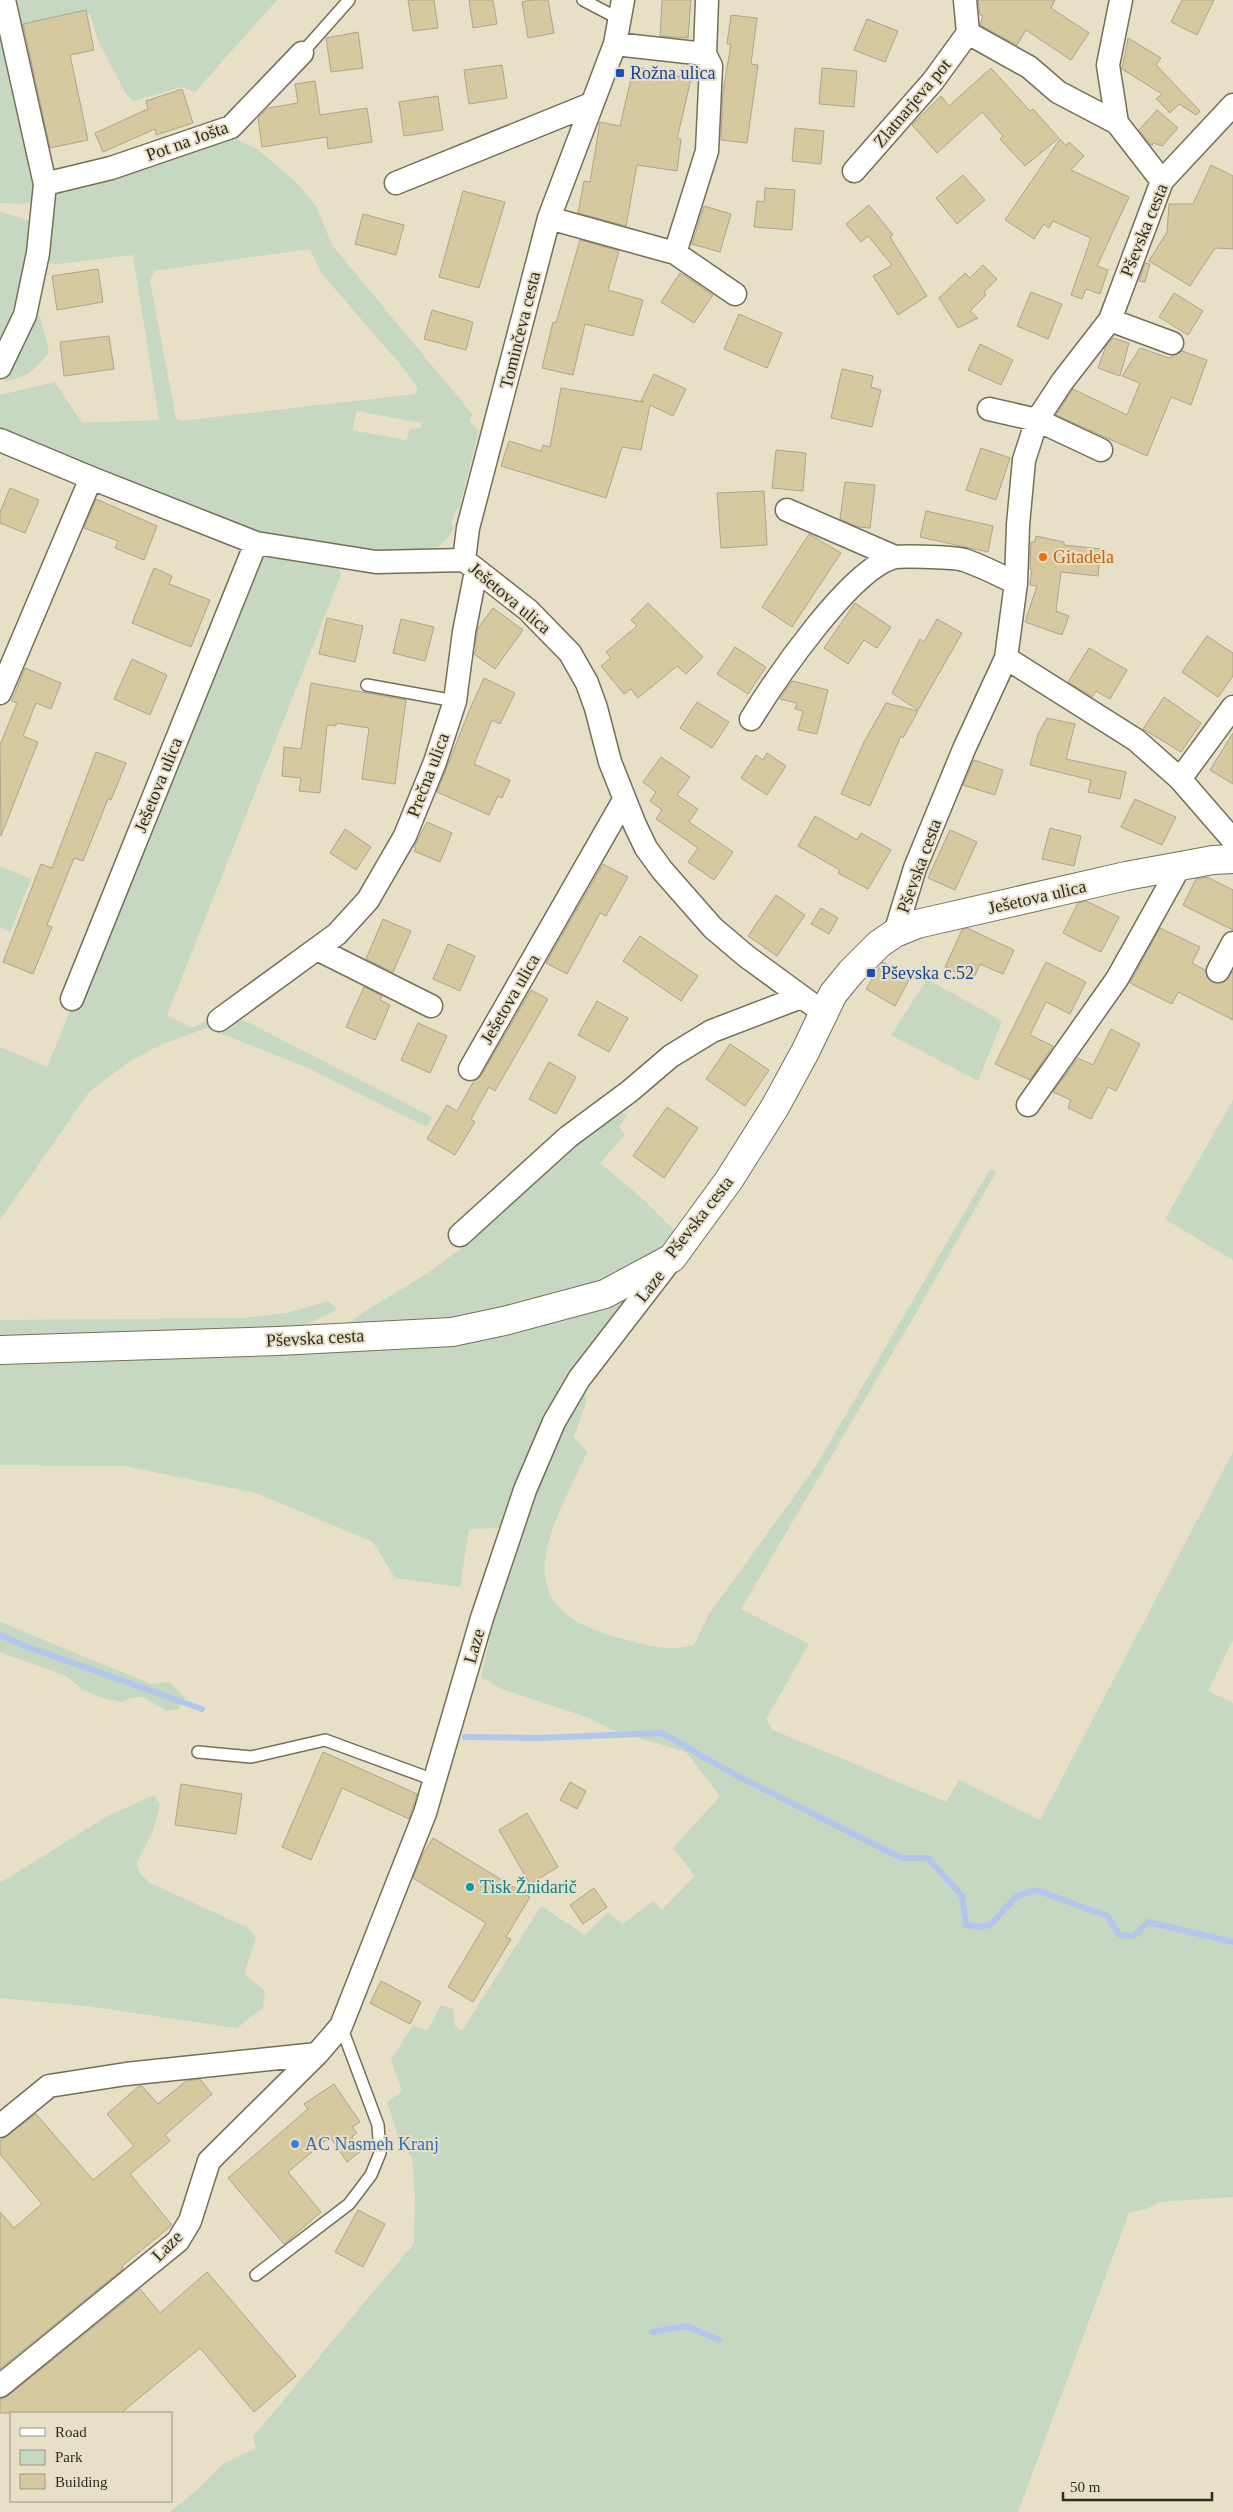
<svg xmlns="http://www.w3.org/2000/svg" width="1233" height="2512" viewBox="0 0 1233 2512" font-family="'Times New Roman',serif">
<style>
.green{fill:#c6d8c2;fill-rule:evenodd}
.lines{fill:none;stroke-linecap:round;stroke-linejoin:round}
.stream{stroke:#b3c6eb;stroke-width:6}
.building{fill:#d6c9a0;stroke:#ada58d}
.lane-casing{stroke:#766f58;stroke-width:14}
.street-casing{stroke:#766f58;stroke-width:25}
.secondary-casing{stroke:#766f58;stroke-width:30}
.lane{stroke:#fff;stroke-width:11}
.street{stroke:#fff;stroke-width:22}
.secondary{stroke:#fff;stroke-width:28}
.transit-dot{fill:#1a4fb4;stroke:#e7dfc6;stroke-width:2}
.food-dot{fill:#e8710a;stroke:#e7dfc6;stroke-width:2}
.culture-dot{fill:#0f9aa8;stroke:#e7dfc6;stroke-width:2}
.shop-dot{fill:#3f7fe0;stroke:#e7dfc6;stroke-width:2}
.labels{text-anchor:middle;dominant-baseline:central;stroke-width:4;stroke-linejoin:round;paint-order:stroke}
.transit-label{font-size:18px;fill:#164399;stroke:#e7dfc6;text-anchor:start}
.street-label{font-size:18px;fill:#2e2b21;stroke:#e7dfc6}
.food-label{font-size:18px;fill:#c56008;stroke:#e7dfc6;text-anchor:start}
.culture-label{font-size:18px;fill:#0d838f;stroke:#e7dfc6;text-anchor:start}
.shop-label{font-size:18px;fill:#366cbe;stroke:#e7dfc6;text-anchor:start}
</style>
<rect width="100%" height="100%" fill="#e7dfc6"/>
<!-- green -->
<path class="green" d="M8,0H277L195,92L182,87L133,101L126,94L99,43L90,14L25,30L13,27Z
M0,19L37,177L33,201L23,204L0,203Z
M232,137L257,149L295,181L316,206L332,245L472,414L470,422L479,430L459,509H456L451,525L454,527L448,538L437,548L423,553L378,556L279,541L0,433V395L55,382L82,423L159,420L133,255L57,264L43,263L52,199L60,192L87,186ZM310,249L322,274L407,372L418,389L415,394L181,421L176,418L150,281L154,271ZM357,411L422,423L420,428L410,429L406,440L352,430Z
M0,212L28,220L33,225L26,287L0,353Z
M40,316L49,352C36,370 26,378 5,381L0,376L30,317Z
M259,556L337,565L341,575L167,1015L192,1028L226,1011L432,1117L427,1127L308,1068L207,1028L162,1044L127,1063L89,1092L0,1220V1047L47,1067Z
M0,866L31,879L10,932L0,927Z
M927,979L1002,1021L978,1081L891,1035Z
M1233,1100V1260L1165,1219Z
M620,1110L627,1116L619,1126L625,1135L600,1163L642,1198L677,1233L558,1392L529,1452L500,1528L469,1529L460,1587L395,1578L373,1542L256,1493L125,1466L0,1465V1360L330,1337L364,1312L428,1273L459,1250L544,1169Z
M990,1169L996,1172L916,1313L741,1609L809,1644L766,1719L773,1730L946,1802L959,1780L1040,1820L1233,1452V1640L1208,1691L1233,1703V2197L1159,2202L1149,2208L1129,2213L1018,2512H170L198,2489L223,2464L256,2448L253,2437C307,2373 359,2307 414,2244L415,2197L412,2157L401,2145L387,2102L402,2091L391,2060L413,2025L427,2031L441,2005L453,2009L455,2026L462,2031L541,1906L585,1935L608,1912L622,1924L653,1901L662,1910L695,1876L673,1848L720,1796L686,1752L613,1730L584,1716L502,1689L481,1677L494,1619L520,1537L563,1421L584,1392L587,1399L574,1437L587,1452C554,1526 500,1603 612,1636C639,1643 667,1653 694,1645L709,1614L814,1469Z
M329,1301L337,1310L301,1327L0,1340V1320L242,1318L287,1313Z
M0,1622L151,1684L170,1682L185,1698L178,1709L167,1711L142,1697L131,1698L122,1702L102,1698L82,1689L66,1676L0,1652Z
M154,1795L160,1805L152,1833L136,1864L141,1875L150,1883L248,1928L256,1938L244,1974L265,1991L263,2008L237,2028L86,2006L0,1998V1883L106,1817Z"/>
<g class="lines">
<!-- stream -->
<path class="stream" d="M0,1635L28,1647L202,1709
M465,1737L539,1738L662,1733L737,1776L901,1858H928L962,1896L966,1925L978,1927L990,1925L1017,1896L1036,1890L1107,1916L1120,1935L1134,1936L1148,1922L1233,1942
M652,2332L687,2326L719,2340"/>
</g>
<!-- building -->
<path class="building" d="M408,0H434L438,28L413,31Z
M469,0H493L497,24L473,28Z
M531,0H548L554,33L528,38L522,2Z
M662,0H691L688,38L660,36Z
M978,0H1055L1051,8L1089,33L1071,60L1026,30L1017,45L980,25L983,16L980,15Z
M1182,0H1214L1197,35L1171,22Z
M86,10L94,50L70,55L88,140L50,148L23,24Z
M731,15L757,18L751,64L758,65L747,143L721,140L723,92L731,44H727Z
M867,19L898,31L885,62L854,50Z
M358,32L363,68L331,72L326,38Z
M1128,38L1161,58L1156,65L1200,111L1196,115L1179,104L1170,113L1156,99L1162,94L1122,69Z
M502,65L507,98L469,104L464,70Z
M634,66L691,79L677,139H681L677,171L637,165L626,226L578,213L584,181L590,182L600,122L620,126Z
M822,68L857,71L854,107L819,104Z
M991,68L1030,111L1033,109L1059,138L1025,166L1000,139L1003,136L982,112L937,153L912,125L941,96L949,106Z
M315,81L320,115L367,108L372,142L328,149L327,137L262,147L258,118L268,108L298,103L295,84Z
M182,89L193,123L156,135L155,129L103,152L95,133L148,109L146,101Z
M438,96L443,130L404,136L399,102Z
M1157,110L1178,128L1162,146L1153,143L1152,146L1139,130Z
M795,128L824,131L821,164L792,161Z
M1060,139L1066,146L1069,142L1084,156L1071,170L1129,197L1097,266L1108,270L1100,294L1086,289L1082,299L1071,295L1091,238L1053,221L1049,228L1044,224L1034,239L1005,220Z
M1211,165L1233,176V249L1215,248L1190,286L1149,261L1167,232L1169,204H1193Z
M963,175L985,200L957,224L936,198Z
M765,188L795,190L792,230L754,227L757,201L764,202Z
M463,191L505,202L479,288L439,277Z
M869,205L893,235L890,237L927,296L898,315L873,276L892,265L868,236L861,242L846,224Z
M704,206L731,214L720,252L692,244Z
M363,214L404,225L396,255L355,244Z
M580,240L619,251L608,290L643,300L633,336L585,324L573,375L542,368L553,322L556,323Z
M1145,263L1150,264L1145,282L1139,281Z
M983,265L997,279L984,292L986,295L970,311L978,318L958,328L939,298L965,273L970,278Z
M98,269L103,302L57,310L52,276Z
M680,273L713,295L694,323L661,302Z
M1031,292L1062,304L1048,339L1017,326Z
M1174,293L1203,311L1188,335L1159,317Z
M432,310L473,322L466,350L424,339Z
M739,314L782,333L767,368L724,349Z
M109,336L114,369L64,376L60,342Z
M1113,338L1129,343L1120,376L1098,368L1106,346Z
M980,344L1013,360L1001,385L968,370Z
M1140,348L1169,358L1182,351L1207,360L1191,405L1171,397L1147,456L1056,415L1073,389L1127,415L1140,383L1122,376Z
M842,369L873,376L871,387L881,390L872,427L831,418Z
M654,374L686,389L673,416L650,405L641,450L622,447L606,498L501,466L509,441L541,451L543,445L550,447L561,388L644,402L641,401Z
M981,448L1010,458L996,500L966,490Z
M776,450L806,453L803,491L772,488Z
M845,482L875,485L870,528L858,527L840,519Z
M10,488L39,500L25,533L0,523V512Z
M764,491L767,545L721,548L717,493Z
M96,499L157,526L144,560L115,548L118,541L84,528Z
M926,511L993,526L988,552L920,537Z
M809,534L841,553L792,627L762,607Z
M1036,536L1064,542V545L1101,549L1098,576L1061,572L1056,611L1069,616L1062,635L1025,622L1037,586L1030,585L1032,569H1030L1031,542H1035Z
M154,568L172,576L169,584L210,600L191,647L132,623Z
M648,603L703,657L686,674L677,666L638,698L631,689L624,694L601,666L611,658L606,652L637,626L631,620Z
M855,603L891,627L877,648L864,640L848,664L824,648Z
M493,608L523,630L495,669L474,654L477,647L475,646L478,628Z
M327,618L363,626L355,662L319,654Z
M401,619L434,627L425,661L393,653Z
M937,619L962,633L918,710L892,693L920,639L924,642Z
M1207,636L1233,653V676L1218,697L1182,672Z
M735,647L766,667L748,694L717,674Z
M1089,648L1127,670L1110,699L1096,691L1092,697L1068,682Z
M132,659L167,675L150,715L114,699Z
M25,668L61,683L51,709L36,703L23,736L38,742L1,836L0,745L17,703L12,701Z
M484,678L515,693L500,724L492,720L474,764L510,780L502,798L498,796L489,815L437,792L470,709Z
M792,681L828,690L817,734L798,730L803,711L795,709L797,703L780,699Z
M311,683L406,700L395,784L362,779L369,728L336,723V726L327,725L320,793L299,791L301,778L282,776L284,747L301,749Z
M1164,697L1201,723L1181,752L1143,729Z
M697,702L729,722L712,748L680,728Z
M886,703L918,711L903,738L901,736L870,806L841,794L864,742Z
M1047,718L1075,724L1066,759L1126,772L1120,799L1088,792L1091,780L1030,765L1038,734Z
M1233,733V784L1210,770Z
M96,752L126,763L111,800L108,799L83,861L74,858L47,925L52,927L33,974L3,962L41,864L52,868Z
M767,753L786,766L767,795L741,778L756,755L763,760Z
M661,757L690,777L677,795L698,809L689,822L733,852L714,880L688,862L698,848L656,819L662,810L650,801L656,792L643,782Z
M974,760L1003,770L995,795L963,785Z
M1135,799L1176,817L1162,845L1121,827Z
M815,816L857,840L861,833L891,850L868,889L838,873L840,870L798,846Z
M427,822L452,833L440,862L414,851L416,848L414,847Z
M1050,828L1081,836L1074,866L1042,859Z
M345,829L371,847L356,870L330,853Z
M950,830L977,842L955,890L928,878Z
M603,864L628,877L606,916L600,913L567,974L546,963Z
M1207,877L1233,890V930L1183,905L1196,879Z
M776,895L805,915L777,956L748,936Z
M1086,901L1119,917L1101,952L1063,933L1078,903Z
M821,908L838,918L829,934L811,924Z
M383,919L411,931L393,972L366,959Z
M967,928L1014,950L1003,974L980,964L973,980L945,967L962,930Z
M1160,928L1200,947L1192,963L1205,970L1207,977L1211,982H1224L1233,971V1020L1178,992L1172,1004L1130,983Z
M640,936L698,976L681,1001L623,961Z
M448,944L475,956L460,991L433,979Z
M883,962L910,978L895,1006L866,989Z
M1046,962L1086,982L1070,1014L1046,1002L1030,1035L1053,1046L1030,1080L995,1064Z
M364,987L382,996L380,1000L390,1005L375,1040L346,1027Z
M531,990L548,999L495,1091L489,1087L471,1119L475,1122L455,1155L427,1139L447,1105L457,1111L474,1081L481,1076Z
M597,1001L628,1018L609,1052L578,1035Z
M418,1023L447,1036L430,1073L401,1060Z
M1111,1029L1140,1044L1116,1091L1108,1087L1091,1119L1068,1108L1071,1100L1053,1092L1078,1058L1093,1065Z
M730,1044L769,1070L745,1106L706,1079Z
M549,1062L576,1077L556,1114L529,1099Z
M667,1107L698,1128L664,1178L633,1156Z
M323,1752L417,1794L409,1819L342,1788L311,1860L282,1847Z
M570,1782L586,1791L577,1809L560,1800Z
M181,1784L242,1794L236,1834L175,1825Z
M527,1813L558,1867L530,1884L499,1830Z
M433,1838L530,1897L506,1937L511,1939L473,2002L448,1987L486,1923L413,1878L422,1856Z
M594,1888L607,1907L583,1924L570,1905Z
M381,1981L421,2002L410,2024L370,2003Z
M200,2079L212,2094L165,2135L170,2141L130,2174L172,2225L122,2266L123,2269L0,2369V2212L14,2228L42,2204L0,2154V2141L36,2114L93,2180L134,2146L107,2114L139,2086H142L158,2104L186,2081Z
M334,2084L360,2122L352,2127L357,2133L352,2137L361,2151L347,2162L330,2137L288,2172L321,2212L284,2244L228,2178L308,2109L304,2104Z
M358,2210L385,2224L363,2267L335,2252Z
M207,2272L296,2376L254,2412L200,2348L121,2413H0V2399L8,2396L140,2289L160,2313Z"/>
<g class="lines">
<defs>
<path id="lane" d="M583,0L621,20
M302,53L349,0
M367,685L455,701
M198,1752L251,1757L325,1740L434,1780
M256,2275L349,2204L371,2175L380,2153L378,2125L341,2026"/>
<path id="street" d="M965,0L968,33L1029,67L1058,92L1117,123L1162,181
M705,54L707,0
M1117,123L1108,65L1121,0
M854,171L933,81L968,33
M396,183L591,104
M45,184L111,168L231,127L302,53
M549,218L675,253L707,151L711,66L705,54L615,44
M675,253L735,294
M1110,320L1172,343
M0,367L25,315L38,253L45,184L4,0
M989,409L1037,420L1101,450
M0,440L91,478L256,543L376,562L464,560L528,610L570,653L587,683L596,708L610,762L635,825L646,848L662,870L713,928L746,956L824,1013
M787,510L895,557
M464,560L468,528L549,218L615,44L623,0
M1006,658L1136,740L1180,779
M0,693L91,478
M1233,707L1180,779L1233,840
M751,719C775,680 852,566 896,557C905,556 956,557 964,560C982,566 999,575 1016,583
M895,933L915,868L964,749L1006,658L1016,583L1018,525L1024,460L1037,420L1062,382L1110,320L1162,181L1233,105
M317,949L431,1006
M1218,971L1233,943
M72,999L256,543
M219,1020L337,934L368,900L405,836L435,762L455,701L464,632L476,571
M470,1069L624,800
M1028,1105L1117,979L1180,866
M460,1235L568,1137L630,1091L671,1056L712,1031L801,997
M0,2126L49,2086L126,2074L317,2054
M0,2386L178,2241L190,2221L209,2161L317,2054L341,2026L425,1813L482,1618L525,1490L554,1422L579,1379L670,1261"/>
<path id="secondary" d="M0,1350L279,1341L452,1332L504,1321L605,1294L672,1258L729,1180L775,1107L805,1052L833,994L851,972L879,944L895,933L917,924L1126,876L1213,860L1233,859"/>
</defs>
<!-- lane casing -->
<use href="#lane" class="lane-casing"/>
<!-- street casing -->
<use href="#street" class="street-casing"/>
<!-- secondary casing -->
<use href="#secondary" class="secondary-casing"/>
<!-- lane -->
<use href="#lane" class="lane"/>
<!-- street -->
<use href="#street" class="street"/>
<!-- secondary -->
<use href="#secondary" class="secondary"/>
</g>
<!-- markers -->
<g class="transit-dot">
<rect x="615" y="68" width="10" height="10" rx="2.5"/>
<rect x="866" y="968" width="10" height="10" rx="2.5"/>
</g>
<circle class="food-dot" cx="1043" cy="557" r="5"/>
<circle class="culture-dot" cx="470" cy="1887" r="5"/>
<circle class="shop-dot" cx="295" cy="2144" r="5"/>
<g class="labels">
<!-- transit labels -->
<g class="transit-label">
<text x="630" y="73">Rožna ulica</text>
<text x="881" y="973">Pševska c.52</text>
</g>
<!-- street labels -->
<g class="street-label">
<text transform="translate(912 103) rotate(-50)">Zlatnarjeva pot</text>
<text transform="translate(187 141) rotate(-20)">Pot na Jošta</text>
<text transform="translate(1144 230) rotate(-68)">Pševska cesta</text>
<text transform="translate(520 330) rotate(-76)">Tominčeva cesta</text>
<text transform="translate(510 598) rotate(40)">Ješetova ulica</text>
<text transform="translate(428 775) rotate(-69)">Prečna ulica</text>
<text transform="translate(158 785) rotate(-68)">Ješetova ulica</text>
<text transform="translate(919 866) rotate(-70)">Pševska cesta</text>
<text transform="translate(1037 897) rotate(-13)">Ješetova ulica</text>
<text transform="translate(510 999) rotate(-60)">Ješetova ulica</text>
<text transform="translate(699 1217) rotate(-52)">Pševska cesta</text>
<text transform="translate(650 1286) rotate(-52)">Laze</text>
<text transform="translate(315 1338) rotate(-3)">Pševska cesta</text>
<text transform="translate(474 1646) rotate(-74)">Laze</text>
<text transform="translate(167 2246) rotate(-45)">Laze</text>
</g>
<!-- food labels -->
<g class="food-label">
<text x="1053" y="557">Gitadela</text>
</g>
<!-- culture labels -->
<g class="culture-label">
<text x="480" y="1887">Tisk Žnidarič</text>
</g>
<!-- shop labels -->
<g class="shop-label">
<text x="305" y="2144">AC Nasmeh Kranj</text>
</g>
</g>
<!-- legend -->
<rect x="10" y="2412" width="162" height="90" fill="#e7dfc6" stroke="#9d9784"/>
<rect x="20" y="2428" width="25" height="8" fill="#ffffff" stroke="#9d9784"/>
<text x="55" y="2437" font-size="15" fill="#2e2b21">Road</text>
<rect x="20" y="2450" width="25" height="15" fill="#c6d8c2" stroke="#9d9784"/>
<text x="55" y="2462" font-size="15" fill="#2e2b21">Park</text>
<rect x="20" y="2474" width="25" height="15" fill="#d6c9a0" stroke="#9d9784"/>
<text x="55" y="2487" font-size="15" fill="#2e2b21">Building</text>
<!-- scale -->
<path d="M1063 2492v8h149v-8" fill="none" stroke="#2e2b21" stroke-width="2.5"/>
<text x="1070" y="2492" font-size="15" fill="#2e2b21" stroke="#e7dfc6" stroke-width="4" paint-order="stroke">50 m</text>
</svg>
